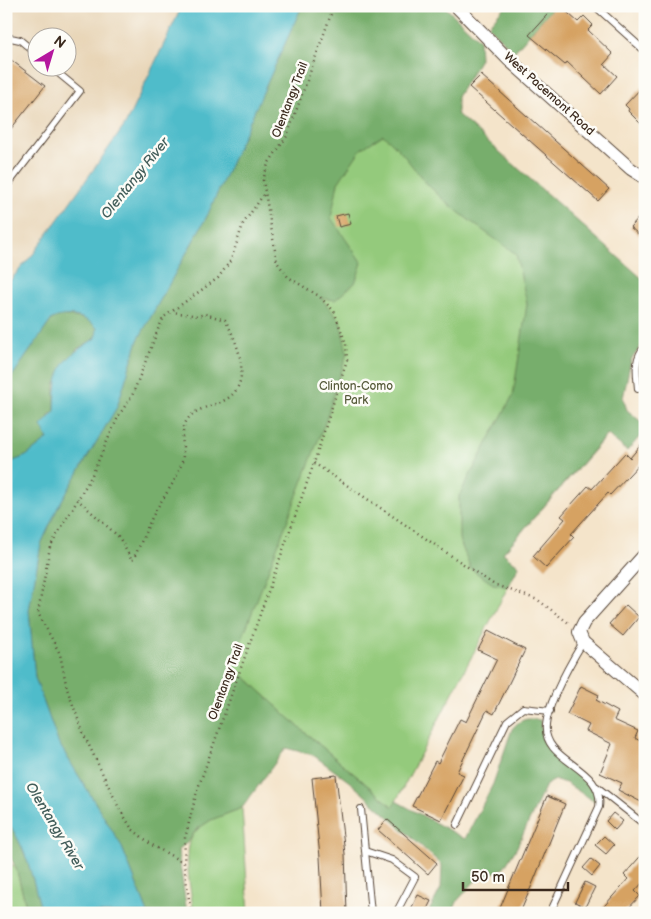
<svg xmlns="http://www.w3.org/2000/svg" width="651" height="919" viewBox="0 0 651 919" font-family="'Balsamiq Sans',sans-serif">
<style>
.built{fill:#e8d5b7;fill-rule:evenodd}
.green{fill:#94ca7c;stroke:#687a4d}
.forest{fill:#77ae6c;stroke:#596c45}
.water{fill:#50bcca;stroke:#467374}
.building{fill:#d6a262}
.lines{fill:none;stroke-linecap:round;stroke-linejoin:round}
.lane-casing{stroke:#574638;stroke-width:8}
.street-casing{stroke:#574638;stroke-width:14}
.path{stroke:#574638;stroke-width:2.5;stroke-dasharray:1 4;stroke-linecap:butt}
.lane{stroke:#fff;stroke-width:6}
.street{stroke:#fff;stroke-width:12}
.labels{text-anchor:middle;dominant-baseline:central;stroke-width:5;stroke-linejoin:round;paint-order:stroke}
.street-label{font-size:12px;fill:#3b2a1e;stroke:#fdfcf7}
.park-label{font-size:12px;fill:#565a3a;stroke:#fdfcf7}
.water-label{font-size:14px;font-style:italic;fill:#425d5a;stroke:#fdfcf7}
</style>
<rect width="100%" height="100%" fill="#fdfcf7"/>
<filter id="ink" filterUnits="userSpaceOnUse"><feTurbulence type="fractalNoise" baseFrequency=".02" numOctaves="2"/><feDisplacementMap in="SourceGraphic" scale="10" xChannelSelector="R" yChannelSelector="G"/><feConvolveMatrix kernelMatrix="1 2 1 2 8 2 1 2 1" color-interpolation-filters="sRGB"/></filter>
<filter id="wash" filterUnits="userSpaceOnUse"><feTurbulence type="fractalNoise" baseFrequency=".0096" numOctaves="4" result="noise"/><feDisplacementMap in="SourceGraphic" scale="20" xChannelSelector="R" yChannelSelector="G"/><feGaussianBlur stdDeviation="1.12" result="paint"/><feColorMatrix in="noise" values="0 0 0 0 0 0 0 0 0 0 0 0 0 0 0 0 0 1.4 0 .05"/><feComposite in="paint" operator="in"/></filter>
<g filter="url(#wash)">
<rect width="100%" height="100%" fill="#f4e4ca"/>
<!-- built -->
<path class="built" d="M6,6H182L125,125L34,253L6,285ZM38,38H68V68H38Z"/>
<!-- green -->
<path class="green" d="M302,6L431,115L645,303L571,402L608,434L503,553L519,566L393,807L301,729L232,665Z
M242,808L249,913H194C191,892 180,845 197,830C209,818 227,814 242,808Z
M6,860L16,868L28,913H6Z"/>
<!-- forest -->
<path class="forest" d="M302,6H444L479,39L480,59L457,97V114L645,281V341L631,360L623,398L627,410L645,425V431L627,451L607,434L503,553L519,566L508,587L493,584L471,569L459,539V496L513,395L527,304L516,254C486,232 453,211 427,184C412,167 401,149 383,135L361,149L338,183L331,218L362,263L355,283L335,300L321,298L340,321L347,353L326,420L232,665L301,729L393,807L396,801L465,839L493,784L512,729C521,718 527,718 540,720C544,753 573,769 595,791V802L566,783L555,780L546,785L516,849L504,868L475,881L458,900L452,913H428L441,888L442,865L351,783L313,755L286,748L242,808L211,820L196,830L189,841L178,850L187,913H148L121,845L58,742L35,678L29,610L41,544L58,507L117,407L138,340L207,216Z
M505,6H554L514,52L488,26Z
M61,315L88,319L97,328L96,338L77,349L55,385V411L49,415L48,439L26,456L6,464V385L52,319Z
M6,821C27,846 33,882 42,913H28L16,868L6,849Z"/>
<!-- water -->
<path class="water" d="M182,6H302L207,216L138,340L117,407L58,507L41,544L29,610L35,678L58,742L121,845L148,913H42C33,882 27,846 6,821V464L26,456L48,439L41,426L55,411C56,370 59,360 96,338L97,328C86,316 67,312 52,319L6,385V285L34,253L125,125Z"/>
<g id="blocks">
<!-- building -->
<path class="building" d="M555,6H560L578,22L584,16L593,25L588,30L613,54L604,64L617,76L601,94L567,62L565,65L529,35Z
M6,56L45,86L6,135Z
M481,75L609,189L598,201L469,87Z
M645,84V128L628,111L629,109L625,105Z
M645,211V240L630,227Z
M348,213L351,224L339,227L336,216Z
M645,440V458L610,495L608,493L571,534L574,537L546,568L533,556L565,519L561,516L588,486L592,489L625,453L630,458Z
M626,605L639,617L623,636L609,624Z
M488,631L525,650L494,714L487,710L457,772L464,775L441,820L412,806L435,761L438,763L460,719L466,722L497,659L478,650Z
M581,686L599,695L596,700L618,712L614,720L638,731L635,738L645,744V804L618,790L622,783L600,773L612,744L586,731L589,725L567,714Z
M336,775L345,854L347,913H323L320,857L312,778Z
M547,796L565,804L534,880L520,913H498Z
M613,813L623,821L615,830L606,821Z
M387,819L437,863L428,874L378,830Z
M604,836L614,845L606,854L595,845Z
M645,851V880L635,891L640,896L624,913H598L628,879L624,875Z
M591,859L600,866L592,876L583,868Z
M585,882L595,887L585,907L575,902Z
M418,895L431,901L425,913H409Z"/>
</g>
</g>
<g filter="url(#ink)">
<use href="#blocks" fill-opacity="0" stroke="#574638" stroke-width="1"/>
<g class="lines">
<defs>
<path id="lane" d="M595,6L645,51
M6,37L20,40L38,55
M6,187L80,91L52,68
M638,389C637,375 633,358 645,347
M597,787L645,825
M361,809L371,913
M457,825L507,721L523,708L550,711
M365,851L392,860L415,877L396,913
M550,913L599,807C605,766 542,763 546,725C548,703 571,662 583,642"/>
<path id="street" d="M456,6L509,60L631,169L645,178
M645,554L584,622L579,632L583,642L645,695"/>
</defs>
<!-- lane casing -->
<use href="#lane" class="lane-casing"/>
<!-- street casing -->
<use href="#street" class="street-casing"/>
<!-- path -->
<path class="path" d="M314,463L493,584L538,600L570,624
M77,499L119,537L132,561C141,545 146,528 155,512C164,495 177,481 182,462C185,450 180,437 185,424C191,409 210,407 223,401C255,386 238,342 225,320L205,314L198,316L173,312
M184,863L152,845L132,829L119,808L84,735L67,689L60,654L38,613L50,547L91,477L119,415L132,396L159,327L164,317L218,278L231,260L243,224L264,194
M191,913L184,865L185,838L197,791L314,463L347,360L346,344L334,311L319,296L288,277L277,262L263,180L268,164L287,136L334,6"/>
<!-- lane -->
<use href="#lane" class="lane"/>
<!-- street -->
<use href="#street" class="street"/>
</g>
</g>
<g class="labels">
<!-- street labels -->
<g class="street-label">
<text transform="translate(549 94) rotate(42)">West Pacemont Road</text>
<text transform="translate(290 100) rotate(-69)">Olentangy Trail</text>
<text transform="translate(226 682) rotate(-70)">Olentangy Trail</text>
</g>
<!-- park labels -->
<g class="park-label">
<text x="356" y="386">Clinton-Como<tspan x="356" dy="14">Park</tspan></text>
</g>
<!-- water labels -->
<g class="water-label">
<text transform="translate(135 178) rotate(-51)">Olentangy River</text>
<text transform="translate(55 826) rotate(59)">Olentangy River</text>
</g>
</g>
<!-- margin -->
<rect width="651" height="919" fill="none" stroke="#fdfcf7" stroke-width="25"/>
<!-- north arrow -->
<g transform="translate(52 52) rotate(38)"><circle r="24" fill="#fdfcf7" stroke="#afa8a0"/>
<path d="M0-4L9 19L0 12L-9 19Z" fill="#b5179e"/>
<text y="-8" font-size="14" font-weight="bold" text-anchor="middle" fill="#3b2a1e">N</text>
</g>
<!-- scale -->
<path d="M463 882v8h105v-8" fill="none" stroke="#3b2a1e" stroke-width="2.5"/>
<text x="471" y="882" font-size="15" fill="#3b2a1e" stroke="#fdfcf7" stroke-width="4" paint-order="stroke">50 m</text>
</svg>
